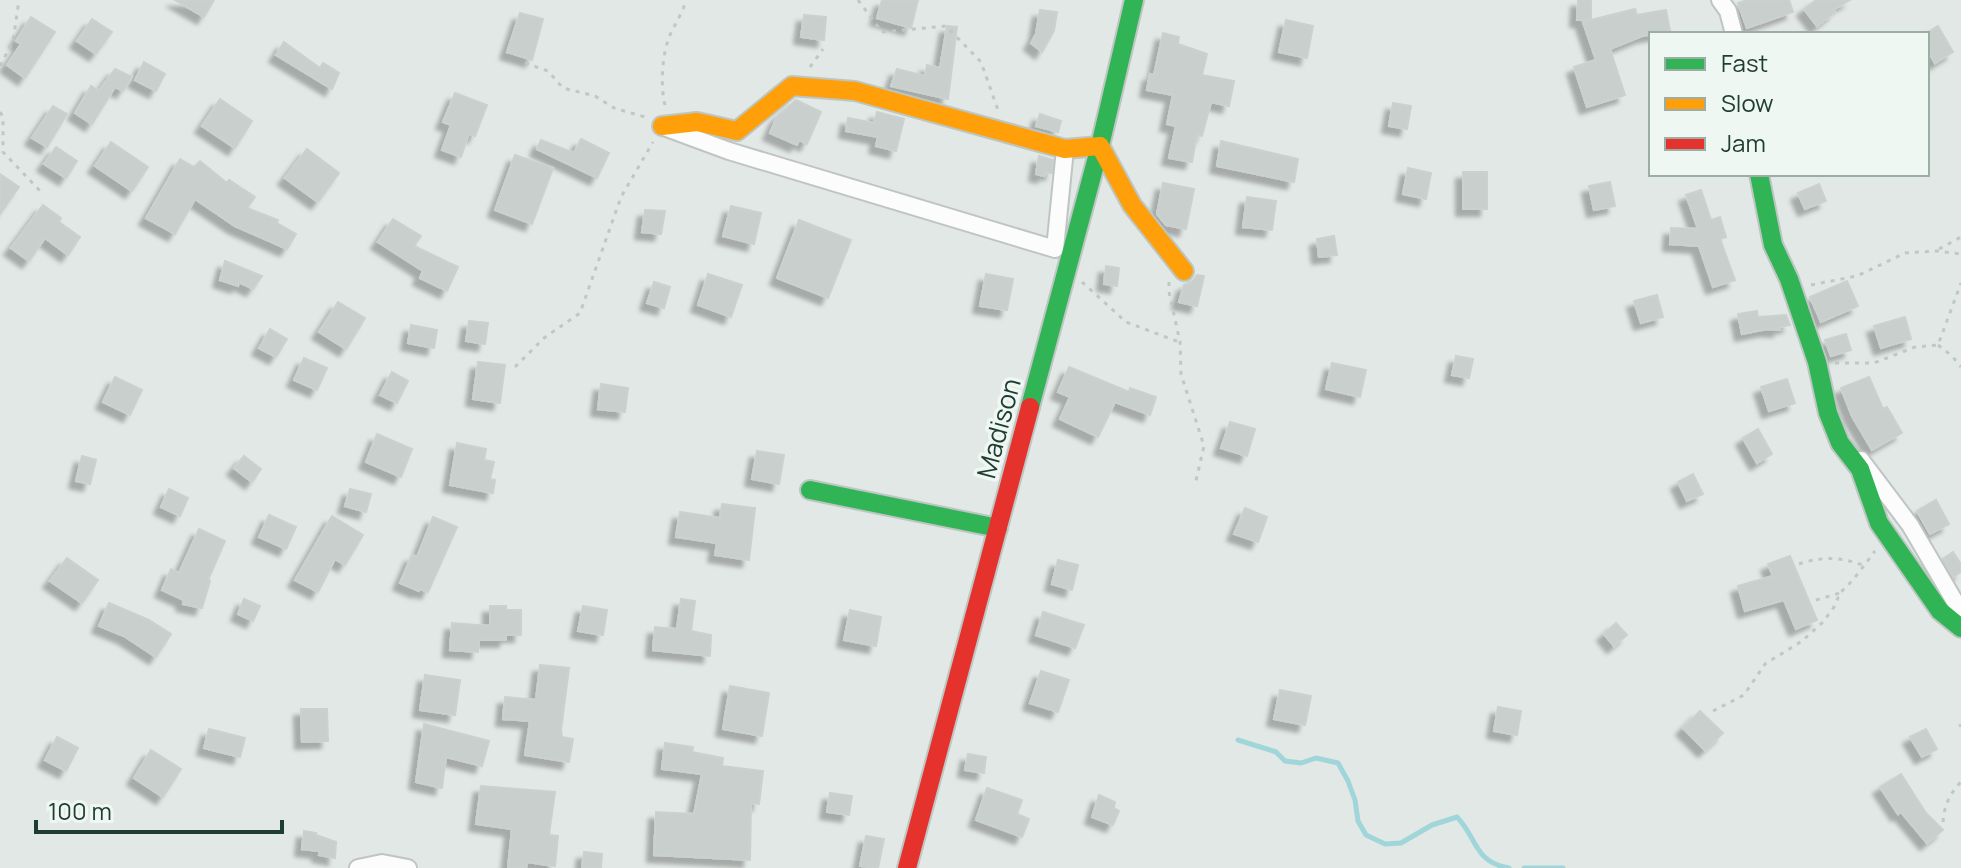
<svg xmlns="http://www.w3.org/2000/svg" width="1961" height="868" viewBox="0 0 1961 868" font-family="Manrope,sans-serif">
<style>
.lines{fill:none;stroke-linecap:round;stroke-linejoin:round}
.stream{stroke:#a0d6d9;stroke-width:5}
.building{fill:#c9cfcc;stroke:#cbd1ce;stroke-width:2;filter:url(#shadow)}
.street-casing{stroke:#bfc5c2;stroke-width:20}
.fast-casing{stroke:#bdc6c2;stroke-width:22}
.slow-casing{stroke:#bdc6c2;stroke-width:22}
.jam-casing{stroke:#bdc6c2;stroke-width:22}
.path{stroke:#bfc8c5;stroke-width:3;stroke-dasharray:4 6;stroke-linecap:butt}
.street{stroke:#fbfcfb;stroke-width:16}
.fast{stroke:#30b455;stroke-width:18}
.slow{stroke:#ff9f0a;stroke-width:18}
.jam{stroke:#e5322d;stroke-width:18}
.labels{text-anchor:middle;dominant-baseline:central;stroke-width:7;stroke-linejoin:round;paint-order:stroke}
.street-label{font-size:26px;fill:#1f3c32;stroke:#eff7f3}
</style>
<defs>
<filter id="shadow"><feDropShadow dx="-7" dy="7" stdDeviation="2" flood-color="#0004"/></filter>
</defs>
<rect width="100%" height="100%" fill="#e2e8e5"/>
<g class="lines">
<!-- stream -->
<path class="stream" d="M1238,740L1276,752L1285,761L1301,763L1316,758L1338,763L1348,781L1355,800L1358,821L1366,835L1385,844L1401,843L1432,825L1457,817C1478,839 1474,862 1509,868
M1524,868H1563"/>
</g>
<!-- building -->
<path class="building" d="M175,0H214L204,17Z
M882,0H918L911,28L877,18Z
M1578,0H1591V20H1577Z
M1747,0H1789L1793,12L1747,28L1738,3Z
M1816,0H1850L1833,10L1835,12L1817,26L1804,9Z
M1635,9L1637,15L1666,10L1670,31L1642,36L1610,49L1625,95L1587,107L1574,67L1596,60L1583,22Z
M1040,10L1057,12L1054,31L1042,52L1031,43L1036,34Z
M520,13L543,19L532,60L507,52Z
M804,15L826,17L824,40L801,37Z
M31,17L55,32L25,78L7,65L21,44L16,41Z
M92,19L112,32L96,54L77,41Z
M1286,20L1313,26L1307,58L1279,52Z
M947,26L957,27L948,99L891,86L897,69L925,76L927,65L940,68Z
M1938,26L1953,52L1935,63L1927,49V33Z
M1163,33L1179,37L1178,44L1207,54L1202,75L1234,81L1229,106L1211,102L1202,136L1197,134L1192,162L1169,158L1176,126L1167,124L1173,95L1147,90L1150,74L1154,75Z
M284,42L320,68L323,63L339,73L332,89L276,55Z
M144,62L165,74L156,91L135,80Z
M115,69L132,77L123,91L115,87L92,124L75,113L91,86L99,91Z
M455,93L487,105L475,136L469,133L461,157L442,150L451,125L443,122Z
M220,99L252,121L235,148L202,126Z
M796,100L821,112L807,144L799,140L797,145L770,133L777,117Z
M1393,103L1411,106L1407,129L1389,126Z
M53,106L67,114L47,147L32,138Z
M877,112L904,119L896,151L876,146L878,137L846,131L848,118L874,123Z
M1040,114L1061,121L1058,132L1036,126Z
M581,139L609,153L597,178L537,149L541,140L574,153Z
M1221,141L1298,159L1294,182L1217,166Z
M111,142L148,167L132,191L95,166Z
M56,147L77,161L66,178L44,164Z
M307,149L339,173L318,202L285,178Z
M515,155L553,168L532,224L495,210Z
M1039,156L1053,160L1052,173L1045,172L1044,176L1036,174Z
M180,159L194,167L200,161L227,183L229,180L255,197L247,208L278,220L277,223L296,234L287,249L235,226L195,199L175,234L146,218Z
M1408,168L1431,173L1426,199L1403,194Z
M1463,172H1487V209H1463Z
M0,174L19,187L0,214Z
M1610,182L1615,206L1594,210L1589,186Z
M1163,183L1194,189L1186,229L1166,225L1157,214Z
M1819,184L1826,201L1805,209L1798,193Z
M1701,190L1711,220L1720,217L1726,237L1720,239L1735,280L1713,287L1699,246L1670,244L1671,228L1698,229L1686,195Z
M1247,197L1276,201L1272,230L1243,227Z
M43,205L61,218L59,222L80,237L68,255L45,238L29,261L11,248Z
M731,206L761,213L754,244L723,236Z
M645,210L665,211L661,234L642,232Z
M393,219L421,236L414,246L458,267L447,291L420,278L423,271L378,242Z
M799,220L851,240L828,298L777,278Z
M1334,236L1337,255L1319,257L1317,239Z
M225,261L262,276L253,289L239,282L238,286L220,280Z
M1106,266L1119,268L1117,286L1104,284Z
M708,274L742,285L731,317L698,305Z
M986,274L1013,279L1007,310L980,306Z
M1197,275L1204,276L1197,306L1179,302L1184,285L1192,282Z
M1847,281L1858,306L1821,322L1810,297Z
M654,282L670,287L664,308L647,303Z
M1657,295L1663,317L1641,323L1634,301Z
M338,302L365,318L346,349L319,332Z
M1757,311L1758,317L1786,315L1790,325L1779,327L1780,330L1767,329L1742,334L1738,314Z
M1905,317L1911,339L1881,348L1874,326Z
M469,321L488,323L485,344L466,341Z
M411,325L437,330L434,348L408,343Z
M270,329L287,339L276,357L259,348Z
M1846,334L1851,350L1831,356L1825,340Z
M1456,356L1473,359L1469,378L1452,375Z
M304,358L327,368L317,390L294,380Z
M478,362L505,365L500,403L473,399Z
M1332,363L1366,370L1360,397L1326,389Z
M1069,367L1129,392L1130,388L1156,397L1150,415L1115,402L1098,437L1060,419L1070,397L1058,392Z
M392,372L408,381L397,403L380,395Z
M115,377L142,390L130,415L103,402Z
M1869,377L1883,409L1887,407L1902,433L1872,450L1852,416L1841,388Z
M1787,379L1795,403L1769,411L1761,387Z
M601,384L628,388L625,412L598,409Z
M1230,422L1255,429L1247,456L1221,448Z
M1758,429L1772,454L1757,463L1743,438Z
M377,434L412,449L401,477L366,462Z
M457,443L486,449L484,460L494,462L490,479L495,480L493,493L450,485Z
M757,451L784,455L779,484L752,479Z
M82,456L96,460L90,484L76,481Z
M244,456L261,469L252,482L234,468Z
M1693,474L1703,494L1687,501L1678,482Z
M169,489L188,498L180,516L161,507Z
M350,489L371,494L366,512L345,506Z
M1936,500L1949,524L1930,534L1917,511Z
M722,504L755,508L749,560L715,555L717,543L676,537L680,512L720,518Z
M1245,508L1267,517L1258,542L1234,534Z
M269,515L296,527L286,549L259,537Z
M332,516L363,535L345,565L335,559L318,592L295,580Z
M433,517L457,527L428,592L420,589L419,591L400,583L412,555L417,557Z
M199,529L225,541L208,580L210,581L202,608L183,604L184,600L162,590L171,569L179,573Z
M1953,552L1961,564V572L1953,577L1943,559Z
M1790,556L1817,620L1796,629L1784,600L1745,611L1738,586L1773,576L1768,564Z
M67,558L98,580L82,603L50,581Z
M1058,560L1078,565L1072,590L1052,584Z
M244,599L260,606L253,621L238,614Z
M681,599L695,601L691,631L711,635L710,656L653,650L655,627L677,629Z
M109,603L149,620L171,634L156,657L124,636L99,626Z
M490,606H506V610H521V635H506V640H479L478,652L450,650L452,623L490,626Z
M583,606L607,610L603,635L578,631Z
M850,610L881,617L876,646L844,640Z
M1043,612L1084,625L1075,648L1036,635Z
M1616,623L1627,635L1614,646L1604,634Z
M540,665L569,668L561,730L562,737L573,739L569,762L525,755L530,721L503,719L505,697L536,700Z
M1041,671L1069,680L1058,712L1030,703Z
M425,675L460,680L455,715L420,710Z
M730,686L769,693L762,736L723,729Z
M1280,690L1311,696L1305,725L1274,719Z
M1498,707L1521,711L1517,735L1494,731Z
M301,709H327L328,741L302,742Z
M1700,711L1723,733L1705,750L1683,728Z
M424,724L489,741L482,766L446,757L442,788L416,782Z
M209,729L245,738L240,757L204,748Z
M1926,729L1937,749L1922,757L1910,737Z
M57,737L78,748L66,771L45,760Z
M665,743L693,747L692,752L723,758L722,766L763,771L759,804L751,803L750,860L654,855L656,812L694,814L702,774L662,769Z
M151,750L181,769L163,797L134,778Z
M968,754L986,757L984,773L965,770Z
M1901,774L1926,813L1943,830L1927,843L1901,812L1898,814L1880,787Z
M481,786L555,792L549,835L558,836L555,866L527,862L526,868H508L512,829L476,824Z
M987,788L1022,800L1017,814L1029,819L1022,837L976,820Z
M830,793L852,796L849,815L827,812Z
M1099,795L1115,802L1114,808L1119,811L1113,825L1092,817Z
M304,831L316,833V835L336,842L335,858L319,855L320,851L302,849Z
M866,836L884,839L878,868L860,866Z
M584,852L602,854L601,868H582Z"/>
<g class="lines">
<defs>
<path id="street" d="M1720,0L1728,11L1734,34
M664,127L729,151L1055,249L1065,149
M1861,460L1910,525L1961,612
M358,868L382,863L408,868"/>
<path id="fast" d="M1759,174L1773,245L1789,279L1817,362L1828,413L1840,443L1860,469L1879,523L1940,611L1961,628
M1030,407L1100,146L1134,0
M810,490L998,528"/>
<path id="slow" d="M662,126L697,122L737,131L792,86L855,91L1065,149L1100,146L1132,205L1184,271"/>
<path id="jam" d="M907,868L1030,407"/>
</defs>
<!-- street casing -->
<use href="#street" class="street-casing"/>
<!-- fast casing -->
<use href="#fast" class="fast-casing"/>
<!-- slow casing -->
<use href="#slow" class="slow-casing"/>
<!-- jam casing -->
<use href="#jam" class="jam-casing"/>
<!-- path -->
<path class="path" d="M858,0L882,32L946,26L981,62L998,110
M525,63L548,71L563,88L595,96L614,108L645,117
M0,66L13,41L19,0
M810,67L823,49
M665,105C660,85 662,54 670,35C675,23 683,13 686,0
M0,112L3,117V152L42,193
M1939,249L1961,237
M1082,282L1126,322L1179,342
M1169,282V292L1180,342L1181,374L1204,446L1195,485
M1811,285L1857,276L1905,253L1936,251L1961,254
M1938,345L1952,356L1961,367
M1835,363H1874L1915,347L1938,345L1961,283
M515,367L544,338L580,313L621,197L653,142
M1799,564C1822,556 1843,557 1865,566
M1816,600L1840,593
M1713,711L1744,695L1765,664L1802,641L1823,622L1834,607L1840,593L1853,580L1875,551
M1959,726L1961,725
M1943,822C1944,806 1950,793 1961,782"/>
<!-- street -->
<use href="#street" class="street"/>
<!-- fast -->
<use href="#fast" class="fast"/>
<!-- slow -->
<use href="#slow" class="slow"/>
<!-- jam -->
<use href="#jam" class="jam"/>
</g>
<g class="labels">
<!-- street labels -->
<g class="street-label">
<text transform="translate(998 428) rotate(-75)">Madison</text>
</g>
</g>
<!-- legend -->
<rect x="1649" y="32" width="280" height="144" fill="#eff7f3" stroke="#9caca6" stroke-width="2"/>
<rect x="1665" y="58" width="40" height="12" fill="#30b455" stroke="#9caca6" stroke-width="2"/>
<text x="1721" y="72" font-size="24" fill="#1f3c32">Fast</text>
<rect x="1665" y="98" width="40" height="12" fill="#ff9f0a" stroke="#9caca6" stroke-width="2"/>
<text x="1721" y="112" font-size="24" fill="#1f3c32">Slow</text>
<rect x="1665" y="138" width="40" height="12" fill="#e5322d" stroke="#9caca6" stroke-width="2"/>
<text x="1721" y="152" font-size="24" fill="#1f3c32">Jam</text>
<!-- scale -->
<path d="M36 820v12h246v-12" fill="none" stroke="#1f3c32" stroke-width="4"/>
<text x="48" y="820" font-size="24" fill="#1f3c32" stroke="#eff7f3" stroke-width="6" paint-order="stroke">100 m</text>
</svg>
